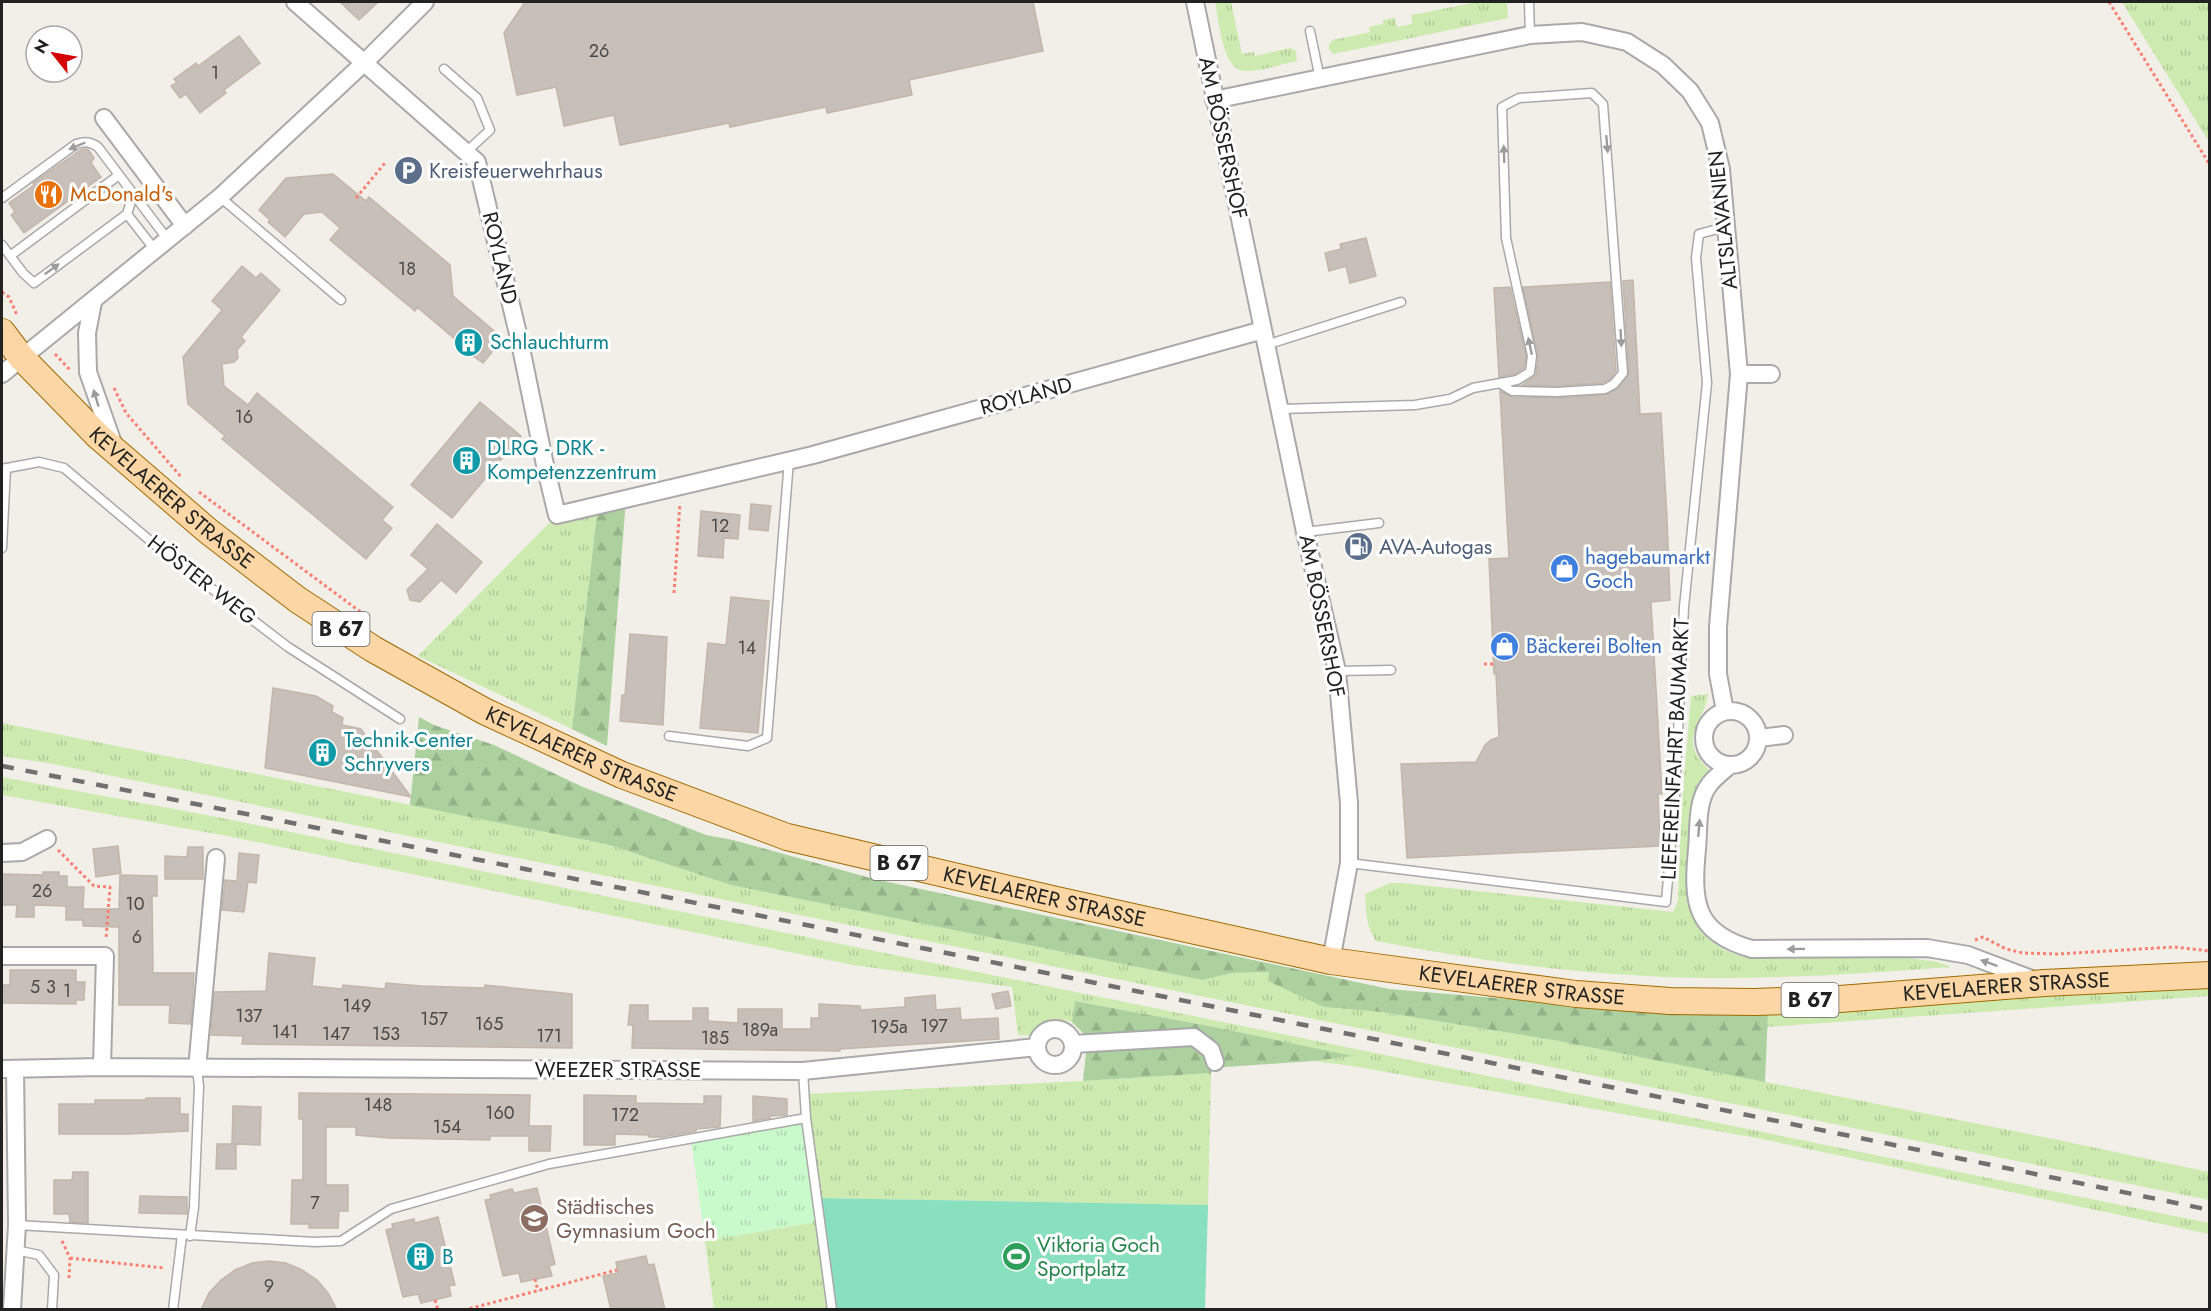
<svg xmlns="http://www.w3.org/2000/svg" width="2211" height="1311" viewBox="0 0 2211 1311" font-family="Jost,sans-serif">
<style>
.grass{fill:url(#grass-tufts)}
.forest{fill:url(#forest-firs)}
.park{fill:url(#park-tufts)}
.pitch{fill:#88e0be}
.building{fill:#c7bfb8;stroke:#c4b6ab;stroke-width:1.5}
.lines{fill:none;stroke-linecap:round;stroke-linejoin:round}
.lane-casing{stroke:#a9a9a9;stroke-width:11}
.street-casing{stroke:#a9a9a9;stroke-width:20}
.primary-casing{stroke:#a06b00;stroke-width:28}
.path{stroke:#fa8072;stroke-width:3;stroke-dasharray:3 3;stroke-linecap:butt}
.lane{stroke:#fff;stroke-width:8}
.street{stroke:#fff;stroke-width:16}
.primary{stroke:#fcd6a4;stroke-width:26}
.rail{stroke:#707070;stroke-width:4.5;stroke-dasharray:12 12;stroke-linecap:butt}
.oneway{fill:#9c9c9c}
.labels{text-anchor:middle;dominant-baseline:central;stroke-width:6;stroke-linejoin:round;paint-order:stroke}
.number-label{font-size:18px;fill:#4b4948}
.shield{fill:#fff;stroke:#646464;stroke-width:1.5}
.shield-label{font-size:20px;font-weight:bold;fill:#222}
.street-label{font-size:21px;fill:#222;stroke:#fff}
.service-label{font-size:21px;fill:#4e5e75;stroke:#fff;text-anchor:start}
.food-label{font-size:21px;fill:#c56008;stroke:#fff;text-anchor:start}
.culture-label{font-size:21px;fill:#0d838f;stroke:#fff;text-anchor:start}
.shop-label{font-size:21px;fill:#366cbe;stroke:#fff;text-anchor:start}
.education-label{font-size:21px;fill:#785e54;stroke:#fff;text-anchor:start}
.leisure-label{font-size:21px;fill:#27864d;stroke:#fff;text-anchor:start}
</style>
<defs>
<pattern id="grass-tufts" width="24" height="20" patternUnits="userSpaceOnUse" patternTransform="scale(1.5)"><rect width="24" height="20" fill="#cdebb0"/><path d="M3 7l-1-3M5 7V3M7 7l1-3M15 17l-1-3M17 17v-4M19 17l1-3" fill="none" stroke="#b0c997"/></pattern>
<pattern id="forest-firs" width="22" height="20" patternUnits="userSpaceOnUse" patternTransform="scale(1.5)"><rect width="22" height="20" fill="#add19e"/><path d="M5 1l3.5 6h-7zM16 11l3.5 6h-7z" fill="#95b388"/></pattern>
<pattern id="park-tufts" width="24" height="20" patternUnits="userSpaceOnUse" patternTransform="scale(1.5)"><rect width="24" height="20" fill="#c8facc"/><path d="M3 7l-1-3M5 7V3M7 7l1-3M15 17l-1-3M17 17v-4M19 17l1-3" fill="none" stroke="#acd6af"/></pattern>
</defs>
<rect width="100%" height="100%" fill="#f2efe9"/>
<!-- grass -->
<path class="grass" d="M1215,2H1231L1242,54L1254,52L1255,56L1290,48L1296,51L1297,61C1282,64 1260,72 1245,71C1222,70 1219,20 1215,2Z
M1478,2H1507L1508,18L1333,54L1329,49V44L1333,40L1370,32L1369,27L1383,24V20L1395,18L1397,27L1412,24L1411,15Z
M2122,2H2209V142Z
M598,505L572,729L418,656L557,515Z
M1708,694C1702,729 1676,738 1711,772L1698,786L1691,809L1686,895C1691,929 1716,952 1749,958H1908L1938,962L1951,967C1874,973 1797,978 1720,978C1604,978 1490,963 1376,941C1366,926 1366,912 1365,894L1390,883H1402L1673,912L1678,901L1681,816L1691,696Z
M2,723L606,844L731,885L1202,980L1232,973L1269,972L1324,1007L1381,1012L1559,1041L2054,1139L2209,1172V1200L53,764L2,756Z
M2,777L217,817L2209,1223V1234L1762,1139L1352,1066L1313,1061L1351,1056L1214,1027L1076,1001L1072,1022C1055,1017 1044,1020 1033,1036L1018,1035L1012,987L853,965L227,836L2,795Z
M2209,985V996L1767,1027L1768,1014Z
M1211,1073L1208,1205L817,1198L805,1094L1083,1081Z
M821,1221L832,1309H714L705,1241Z"/>
<!-- forest -->
<path class="forest" d="M626,499L607,746L572,729L598,505Z
M419,717L434,725L494,745L583,787L706,835L733,840L874,879L1389,989L1684,1014H1768L1765,1082L1559,1041L1381,1012L1324,1007L1268,981L1269,972L1232,973L1202,980L731,885L606,844L410,805Z
M1075,1001L1214,1027L1353,1056L1313,1061L1211,1068V1073L1083,1081L1086,1053L1083,1033L1072,1022Z"/>
<!-- park -->
<path class="park" d="M806,1118L821,1221L705,1241L691,1139Z"/>
<!-- pitch -->
<path class="pitch" d="M817,1198L1208,1205L1205,1309H832Z"/>
<!-- building -->
<path class="building" d="M340,2H378L359,20Z
M525,2H1033L1043,51L909,80L912,95L827,113L826,107L730,127L729,123L620,145L614,115L564,126L556,87L517,95L504,33Z
M239,36L260,63L224,90L226,93L200,113L186,94L180,98L171,86L177,82L174,79L196,63L198,66Z
M82,149H88L94,158L91,163L101,177L24,233L11,215L15,212L9,203L34,185L33,183Z
M333,174L366,201L369,197L450,265L453,296L494,331L496,347L483,363L458,345L457,341L417,307L415,311L330,240L340,228L322,212L304,214L285,237L268,222L270,220L259,210L286,178Z
M1366,238L1376,276L1350,283L1346,266L1329,271L1325,253L1341,249L1340,244Z
M242,266L256,278L261,273L280,290L241,337L245,341L237,350L238,358L234,362L222,364L224,386L248,405L257,393L393,507L382,520L392,528L366,559L222,439L225,436L188,404L183,357L222,310L212,301Z
M1633,280L1640,414L1661,413L1667,518L1670,600L1651,602L1662,794H1658L1660,846L1407,858L1401,764L1476,762L1485,745L1491,740L1499,737L1496,674H1494L1489,559L1509,558L1500,391L1512,397L1557,398L1605,395L1617,389L1629,373L1623,281Z
M1610,282L1616,371L1610,379L1603,383L1557,386L1522,385L1536,375L1538,356L1523,287Z
M1510,287L1526,356L1524,368L1515,374L1499,377L1494,288Z
M480,402L521,436L452,518L411,485Z
M751,504L771,506L768,531L749,529Z
M701,511L740,515L738,539L724,538L723,558L698,556Z
M437,524L482,562L456,593L441,580L420,602L410,600L407,590L428,569L411,555Z
M731,597L769,601L758,733L700,728L708,643L726,645Z
M630,634L667,637L663,725L620,721L622,695H625Z
M273,688L316,696L333,706L332,712L343,718L342,725L361,729L411,797L265,768Z
M118,846L121,873L96,877L93,849Z
M188,847H203V879H165V856L187,857Z
M239,853L259,855L256,883L248,882L244,912L222,910L225,880L237,881Z
M43,872H59V876H67V887H84L83,909H119L120,875L157,876V896H152L153,973H194L191,1024L169,1023L170,1005H119V927L83,926V920H66V906L34,905V917H16L17,905H2V874L43,875Z
M269,953L315,958L312,986L342,989L343,985L385,989L386,983L421,986L485,988V985L572,994V1048L242,1044L243,1036L211,1035L214,992L266,991Z
M10,970H76V982H85L84,1000H76V1004L2,1003V985H10Z
M1008,991L1011,1006L996,1009L992,994Z
M935,995L936,1010L960,1008L961,1020L998,1018L999,1039L840,1049V1051L632,1048L633,1025H628L630,1005H648V1021H693V1008H708V1021L738,1023V1009H782V1029H811V1018H819V1004L860,1006L861,1010L905,1007V998Z
M299,1093L530,1095L529,1126H551L550,1151H529V1136H490V1140L389,1138L356,1135V1127H326V1185H348V1211H339L338,1228H309V1224H291L292,1180H303V1119H299Z
M584,1095L636,1096V1103L704,1104V1096H721L720,1127L696,1129V1131L662,1137H649V1135L615,1134V1145H584Z
M753,1096L787,1099V1115L770,1116V1118L753,1121Z
M146,1098H180V1114H188V1131L129,1134H59V1104H95V1100H146Z
M233,1106L261,1107L260,1145L236,1144V1169H216L217,1144H232Z
M73,1172H88V1223L70,1222L69,1214H54V1180H72Z
M537,1188L555,1264L549,1266L552,1276L521,1282L519,1273L503,1276L485,1200L491,1199L490,1195L512,1189L514,1193Z
M140,1196L187,1197V1214L139,1213Z
M438,1217L455,1285L449,1286L451,1296L421,1303L418,1294L403,1297L386,1230L393,1228L392,1224L414,1219L415,1223Z
M646,1256L648,1265L654,1264L665,1310H611L603,1276L618,1273L616,1262Z
M269,1261L286,1263L302,1270L317,1280L328,1293L337,1310H201L209,1293L221,1280L235,1270L252,1263Z"/>
<g class="lines">
<defs>
<path id="lane" d="M1529,2L1530,35
M1310,31L1320,79
M444,69L477,98L490,130L466,152
M220,197L341,300
M2,198L76,144C86,141 91,142 98,147L168,240
M127,214L155,250
M2,245L23,273L34,283L127,214L133,195
M10,256L119,175
M1266,345L1401,302
M1281,409L1415,405L1450,399L1473,388L1517,380L1530,372L1532,356L1506,238L1502,107L1519,98L1592,93L1603,104L1623,373L1614,384L1605,389L1557,392L1518,391H1512L1501,384
M2,469L39,462L64,468L160,549L288,647L400,719
M1305,532L1379,523
M2,548L6,468
M1337,671L1391,670
M669,736L748,746L767,738L789,460
M1349,863L1666,902L1675,796L1684,607L1707,383L1696,258L1699,234L1725,227
M803,1071L806,1118L832,1310
M17,1225L315,1242L341,1241L391,1209L549,1164L806,1118
M190,1236L194,1207L199,1086L197,1069
M16,1250L39,1255L54,1275L52,1310
M173,1310L182,1235"/>
<path id="street" d="M295,2L477,162L519,338L545,465L557,515L813,455L1263,330
M1195,2L1305,532L1337,671L1349,803V863L1331,961
M1214,100L1530,35L1582,32L1627,42L1663,65L1690,91L1710,123L1721,169L1739,374L1718,627V674L1725,711
M104,118L185,226
M93,302L87,333L88,372L114,446
M2,374L220,197L365,62L425,2
M1739,374H1771
M1704 738a27 27 0 1 1 54 0a27 27 0 1 1-54 0Z
M1759,738L1784,735
M1729,766C1722,772 1714,778 1709,785C1696,802 1699,829 1697,849C1692,902 1694,933 1752,949L1927,948L1968,955L2034,980
M2,853L22,852L47,839
M2,956H105L102,1067
M1037 1047a18 18 0 1 1 36 0a18 18 0 1 1-36 0Z
M1073,1044L1194,1037L1211,1050L1215,1062
M2,1069L102,1067L803,1071L1037,1047
M197,1069L216,858
M12,1310L17,1225L15,1069"/>
<g id="primary">
<path id="s1" d="M2,332L21,357L98,436L208,531L298,600L373,649L484,711L622,775L787,837L1056,900L1331,961L1576,994L1670,1001L1755,1002L1840,999L2044,983L2210,975"/>
</g>
</defs>
<!-- lane casing -->
<use href="#lane" class="lane-casing"/>
<!-- street casing -->
<use href="#street" class="street-casing"/>
<!-- primary casing -->
<use href="#primary" class="primary-casing"/>
<!-- path -->
<path class="path" d="M2109,2L2210,165
M356,198L385,163
M2,292L9,297L17,315
M55,354L71,371
M114,388L126,413L182,478
M199,492L362,613
M674,593L680,503
M1484,664H1494
M58,850L94,886L110,887L106,939
M1975,940L1983,937L2006,949L2023,953L2058,954L2174,947L2210,951
M62,1241L70,1258L69,1278
M70,1258L164,1268
M535,1279L538,1291
M435,1300L438,1310
M464,1310L617,1270"/>
<!-- lane -->
<use href="#lane" class="lane"/>
<!-- street -->
<use href="#street" class="street"/>
<!-- primary -->
<use href="#primary" class="primary"/>
<!-- rail -->
<path class="rail" d="M2,766C738,910 1474,1058 2210,1210"/>
</g>
<!-- one-way arrows -->
<defs><path id="oneway-solid" d="M-6-.8H1V-3.2L6.5 0L1 3.2V.8H-6Z" transform="scale(1.5)"/></defs>
<g class="oneway">
<use href="#oneway-solid" transform="translate(1607 144) rotate(85)"/>
<use href="#oneway-solid" transform="translate(77 146) rotate(157)"/>
<use href="#oneway-solid" transform="translate(1504 154) rotate(-92)"/>
<use href="#oneway-solid" transform="translate(52 269) rotate(-36)"/>
<use href="#oneway-solid" transform="translate(1621 338) rotate(87)"/>
<use href="#oneway-solid" transform="translate(1530 346) rotate(-102)"/>
<use href="#oneway-solid" transform="translate(96 398) rotate(-107)"/>
<use href="#oneway-solid" transform="translate(1699 828) rotate(-85)"/>
<use href="#oneway-solid" transform="translate(1796 949) rotate(179)"/>
<use href="#oneway-solid" transform="translate(1989 963) rotate(-160)"/>
</g>
<!-- icons -->
<defs>
<symbol id="parking-disc" viewBox="-11 -11 22 22"><circle r="9.5" fill="#5c6f8a" stroke="#fff"/><path d="M-3.5-5.5H1a3.5 3.5 0 0 1 0 7H-1V5.5H-3.5ZM-1-3.4V-.6H.8a1.4 1.4 0 0 0 0-2.8Z" fill="#fff"/></symbol>
<symbol id="restaurant-disc" viewBox="-11 -11 22 22"><circle r="9.5" fill="#e8710a" stroke="#fff"/><path d="M-5-6h1v4h1v-4h1v4h1v-4h1v5L-1.5 .5V6h-2V.5L-5-1ZM5-6V6H3V1.5H1.5Q1.5-4 5-6Z" fill="#fff"/></symbol>
<symbol id="building-disc" viewBox="-11 -11 22 22"><circle r="9.5" fill="#0f9aa8" stroke="#fff"/><path d="M-4-6H4V6H1V3H-1V6H-4ZM-2.5-4.3h1.7v1.8h-1.7ZM.8-4.3h1.7v1.8H.8ZM-2.5-1h1.7V.8h-1.7ZM.8-1h1.7V.8H.8Z" fill="#fff"/></symbol>
<symbol id="fuel-disc" viewBox="-11 -11 22 22"><circle r="9.5" fill="#5c6f8a" stroke="#fff"/><path d="M-5.5-6h7V0h2V4h1.3V-2.5L3-4.5l.8-.8L6-3V5H2.5V1h-1V6h-7ZM-4.2-4.7v3.2H.2V-4.7Z" fill="#fff"/></symbol>
<symbol id="shop-disc" viewBox="-11 -11 22 22"><circle r="9.5" fill="#3f7fe0" stroke="#fff"/><path d="M-5-2.5h2.3a2.7 3.5 0 0 1 5.4 0H5L5.5 6h-11ZM-1.5-2.5h3a1.5 2.3 0 0 0-3 0Z" fill="#fff"/></symbol>
<symbol id="school-disc" viewBox="-11 -11 22 22"><circle r="9.5" fill="#8d6e63" stroke="#fff"/><path d="M0-5L7-2L0 1L-7-2ZM-4 1L0 2.5L4 1V4Q0 6-4 4Z" fill="#fff"/></symbol>
<symbol id="stadium-disc" viewBox="-11 -11 22 22"><circle r="9.5" fill="#2e9e5b" stroke="#fff"/><path d="M0-5a6.5 5 0 1 0 0 10a6.5 5 0 1 0 0-10ZM-3.5-1.8h7v3.6h-7Z" fill="#fff"/></symbol>
</defs>
<g fill-rule="evenodd">
<use href="#parking-disc" x="392" y="154" width="33" height="33"/>
<use href="#restaurant-disc" x="32" y="178" width="33" height="33"/>
<use href="#building-disc" x="452" y="326" width="33" height="33"/>
<use href="#building-disc" x="450" y="444" width="33" height="33"/>
<use href="#fuel-disc" x="1342" y="530" width="33" height="33"/>
<use href="#shop-disc" x="1548" y="552" width="33" height="33"/>
<use href="#shop-disc" x="1488" y="630" width="33" height="33"/>
<use href="#building-disc" x="306" y="736" width="33" height="33"/>
<use href="#school-disc" x="518" y="1202" width="33" height="33"/>
<use href="#building-disc" x="404" y="1240" width="33" height="33"/>
<use href="#stadium-disc" x="1000" y="1240" width="33" height="33"/>
</g>
<g class="labels">
<!-- number labels -->
<g class="number-label">
<text x="599" y="51">26</text>
<text x="215" y="73">1</text>
<text x="407" y="269">18</text>
<text x="244" y="417">16</text>
<text x="720" y="526">12</text>
<text x="747" y="648">14</text>
<text x="42" y="891">26</text>
<text x="135" y="904">10</text>
<text x="137" y="937">6</text>
<text x="35" y="987">5</text>
<text x="51" y="987">3</text>
<text x="67" y="991">1</text>
<text x="357" y="1006">149</text>
<text x="249" y="1016">137</text>
<text x="434" y="1019">157</text>
<text x="489" y="1024">165</text>
<text x="934" y="1026">197</text>
<text x="889" y="1027">195a</text>
<text x="760" y="1030">189a</text>
<text x="285" y="1032">141</text>
<text x="336" y="1034">147</text>
<text x="386" y="1034">153</text>
<text x="549" y="1036">171</text>
<text x="715" y="1038">185</text>
<text x="378" y="1105">148</text>
<text x="500" y="1113">160</text>
<text x="625" y="1115">172</text>
<text x="447" y="1127">154</text>
<text x="315" y="1203">7</text>
<text x="269" y="1286">9</text>
</g>
<!-- shield labels -->
<g class="shield">
<rect x="312.5" y="612" width="57" height="34" rx="4.5"/>
<rect x="870.5" y="846" width="57" height="34" rx="4.5"/>
<rect x="1781.5" y="983" width="57" height="34" rx="4.5"/>
</g>
<g class="shield-label">
<text x="341" y="629">B 67</text>
<text x="899" y="863">B 67</text>
<text x="1810" y="1000">B 67</text>
</g>
<!-- street labels -->
<g class="street-label">
<text transform="translate(1223 138) rotate(78)">AM BÖSSERSHOF</text>
<text transform="translate(1723 220) rotate(-96)">ALTSLAVANIEN</text>
<text transform="translate(500 258) rotate(77)">ROYLAND</text>
<text transform="translate(1026 396) rotate(-15)">ROYLAND</text>
<text stroke="none"><textPath href="#s1" startOffset="238">KEVELAERER STRASSE</textPath></text>
<text transform="translate(202 580) rotate(38)">HÖSTER WEG</text>
<text transform="translate(1322 616) rotate(79)">AM BÖSSERSHOF</text>
<text transform="translate(1675 749) rotate(-87)">LIEFEREINFAHRT BAUMARKT</text>
<text stroke="none"><textPath href="#s1" startOffset="724">KEVELAERER STRASSE</textPath></text>
<text stroke="none"><textPath href="#s1" startOffset="1210">KEVELAERER STRASSE</textPath></text>
<text stroke="none"><textPath href="#s1" startOffset="1696">KEVELAERER STRASSE</textPath></text>
<text stroke="none"><textPath href="#s1" startOffset="2182">KEVELAERER STRASSE</textPath></text>
<text x="618" y="1070">WEEZER STRASSE</text>
</g>
<!-- service labels -->
<g class="service-label">
<text x="429" y="171">Kreisfeuerwehrhaus</text>
<text x="1379" y="547">AVA-Autogas</text>
</g>
<!-- food labels -->
<g class="food-label">
<text x="70" y="194">McDonald's</text>
</g>
<!-- culture labels -->
<g class="culture-label">
<text x="490" y="342">Schlauchturm</text>
<text x="487" y="448">DLRG - DRK -<tspan x="487" dy="24">Kompetenzzentrum</tspan></text>
<text x="344" y="740">Technik-Center<tspan x="344" dy="24">Schryvers</tspan></text>
<text x="442" y="1257">B</text>
</g>
<!-- shop labels -->
<g class="shop-label">
<text x="1585" y="557">hagebaumarkt<tspan x="1585" dy="24">Goch</tspan></text>
<text x="1526" y="646">Bäckerei Bolten</text>
</g>
<!-- education labels -->
<g class="education-label">
<text x="556" y="1207">Städtisches<tspan x="556" dy="24">Gymnasium Goch</tspan></text>
</g>
<!-- leisure labels -->
<g class="leisure-label">
<text x="1037" y="1245">Viktoria Goch<tspan x="1037" dy="24">Sportplatz</tspan></text>
</g>
</g>
<!-- border -->
<rect width="2211" height="1311" fill="none" stroke="#222222" stroke-width="6"/>
<!-- north arrow -->
<g transform="translate(54 54) rotate(301)"><circle r="28" fill="#ffffff" stroke="#a7a7a7" stroke-width="1.5"/>
<path d="M0-4.5L10 22L0 15L-10 22Z" fill="#d40000"/>
<text y="-9" font-size="16" font-weight="bold" text-anchor="middle" fill="#222222">N</text>
</g>
</svg>
